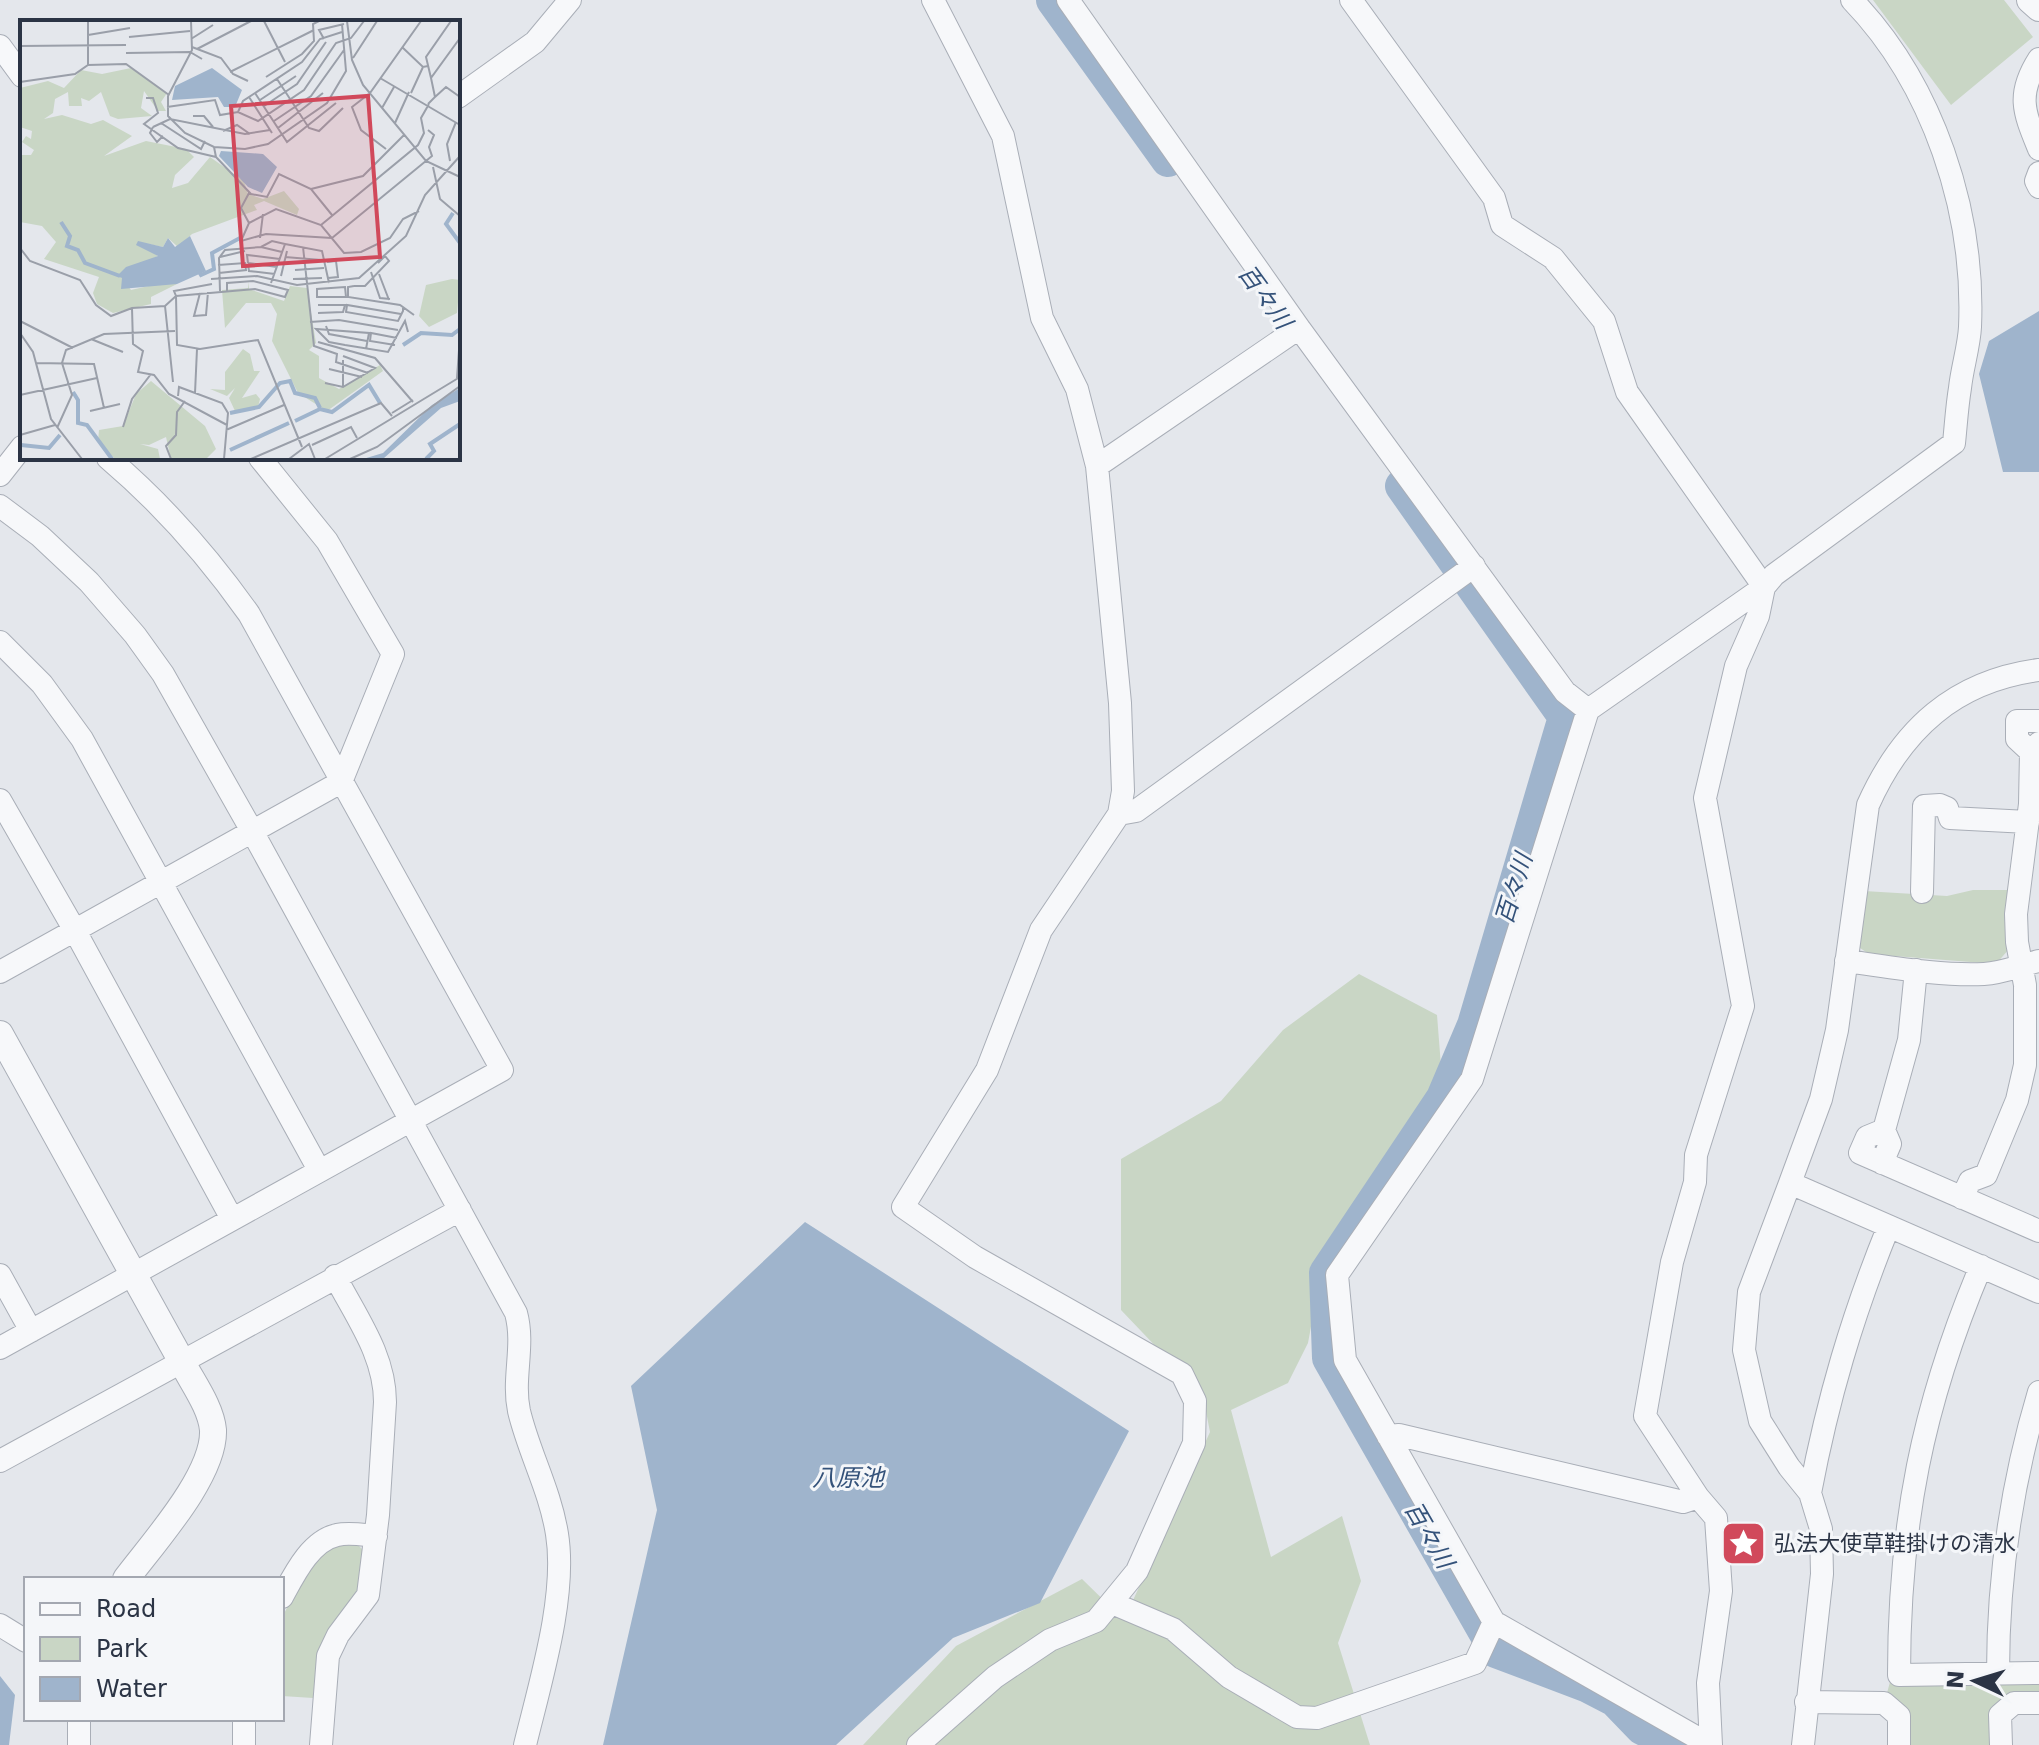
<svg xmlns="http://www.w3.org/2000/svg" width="2039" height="1745" viewBox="0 0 2039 1745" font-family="'DejaVu Sans','Noto Sans JP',sans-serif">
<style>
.green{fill:#c9d6c5}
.water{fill:#9fb4cc}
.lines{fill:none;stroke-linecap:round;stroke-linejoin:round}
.river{stroke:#9fb4cc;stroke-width:34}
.minor-casing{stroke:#a9aeb7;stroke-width:24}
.tertiary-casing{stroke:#a9aeb7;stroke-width:28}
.minor{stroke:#f7f8fa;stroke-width:22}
.tertiary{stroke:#f7f8fa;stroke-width:26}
.labels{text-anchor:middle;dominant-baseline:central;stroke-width:6;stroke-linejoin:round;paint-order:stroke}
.poi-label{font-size:22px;fill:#2b3445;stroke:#f4f6f9;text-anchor:start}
.water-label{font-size:24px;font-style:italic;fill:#34527a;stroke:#f4f6f9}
.inset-river{fill:none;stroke:#9fb4cc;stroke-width:4}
.inset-road{fill:none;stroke:#9a9fa9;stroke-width:2}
.view{fill:#d1495b;fill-opacity:0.15;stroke:#d1495b;stroke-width:4}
.inset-edge{fill:none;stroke:#2b3445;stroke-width:4}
</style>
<rect width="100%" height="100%" fill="#e4e7ec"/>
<!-- green -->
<path class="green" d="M1873,0H2004L2033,37L1951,105Z
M1973,890H2009V949L1996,964L1869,954L1857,946L1864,891L1947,896Z
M1359,974L1437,1015L1442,1079L1430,1140L1322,1267L1308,1343L1288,1383L1231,1410L1271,1557L1342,1516L1361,1581L1338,1643L1370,1745H863L956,1646L1082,1579L1124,1620L1210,1432L1203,1396L1121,1310V1159L1221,1101L1283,1030Z
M341,1541L357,1544L367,1554L364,1579L317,1662L313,1698L282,1696V1618L300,1581L314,1561Z
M2039,1681V1694H2008L1991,1712V1745H1907L1908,1712L1887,1693L1890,1682Z"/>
<!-- water -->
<path class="water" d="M2039,311V472H2003L1979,374L1989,341Z
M805,1222L1129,1431L1040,1603L953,1638L836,1745H603L657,1510L631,1386Z
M0,1676L15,1695L9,1745H0Z"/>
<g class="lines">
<!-- river -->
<path class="river" d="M1053,0L1168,160
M1402,486L1565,717L1474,1025L1443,1098L1326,1273L1329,1358L1496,1651L1586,1685L1615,1700L1642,1728L1677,1745"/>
<defs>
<path id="minor" d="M1068,0L1299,328L1565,692L1588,710
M1351,0L1494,198L1502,225L1553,258L1604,321L1627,392L1764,587L1758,616L1736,666L1705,798L1743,1006L1696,1155L1695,1182L1672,1262L1645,1416L1698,1497L1716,1518L1721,1591L1708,1683L1711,1745
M0,46L22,76
M2039,59C2016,95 2024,112 2039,149
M458,97L535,42L570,0
M2039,173L2036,181L2039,187
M1097,466L1299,328
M0,475L22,447
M0,506L40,536L89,582L135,635L163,674L252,831L516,1313C525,1346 512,1378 519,1411C529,1453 550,1490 557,1534C567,1596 540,1683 525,1745
M0,642L42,684L82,739L319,1170
M2039,721H2017V739L2031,752L2039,743
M0,800L74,929L232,1219
M1119,814L1136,811L1474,566
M1922,892L1924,806L1940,805L1947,808L1950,818L2028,822
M1846,961C1891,967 1938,976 1984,974C2003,973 2021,965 2039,961
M0,972L341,782L393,654L327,541L260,458
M1884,1130L1909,1040L1916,970
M1882,1163L1890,1144L1884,1130L1867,1137L1860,1153L2039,1231
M1790,1183L1821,1099L1837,1030L1868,805C1902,729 1955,681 2039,670
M1962,1198L1970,1181L1986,1175L2017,1100L2025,1065V985L2017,942L2016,914L2030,804L2031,752
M1981,1266C1922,1406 1899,1524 1899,1675L2039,1673
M0,1275L31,1331
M0,1348L502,1070L249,614C208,556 161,503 108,458
M1388,1436L1399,1435L1683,1502L1698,1497
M0,1461L460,1210
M1810,1493C1828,1398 1852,1317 1888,1228
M282,1597C294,1575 310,1541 337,1535C349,1532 364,1535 376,1536
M1112,1603L1173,1629L1229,1677L1297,1717L1317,1718L1475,1663L1494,1622
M0,1625L26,1641
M1998,1673C1998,1577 2011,1485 2039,1392
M1806,1702L1884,1703L1899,1716V1745
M79,1719V1745
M244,1745V1719
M321,1745L328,1656L338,1635L368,1595L378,1515L385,1402C385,1355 356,1317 335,1276
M918,1745L995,1677L1050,1640L1096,1621L1137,1571L1194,1443L1195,1401L1182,1374L975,1257L903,1207L987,1070L1041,930L1119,814L1123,791L1120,703L1097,466L1077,389L1042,318L1003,136L933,0
M1710,1745L1494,1622L1345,1360L1337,1275L1472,1079L1588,710L1764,587L1774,575L1954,443C1956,424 1957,406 1960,388C1962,368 1969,347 1970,327C1975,211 1933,84 1852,0
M1803,1745L1822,1574L1821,1529L1810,1493L1789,1467L1760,1421L1744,1350L1749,1292L1790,1183L2039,1292
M2001,1745L2000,1715L2014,1703H2039"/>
<path id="tertiary" d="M2030,0L2039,8
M0,1034L182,1362C192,1382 211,1407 213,1430C215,1475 153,1543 126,1579"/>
</defs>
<!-- minor casing -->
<use href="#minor" class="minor-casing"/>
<!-- tertiary casing -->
<use href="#tertiary" class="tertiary-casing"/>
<!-- minor -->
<use href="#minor" class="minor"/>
<!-- tertiary -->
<use href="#tertiary" class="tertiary"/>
</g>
<!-- icons -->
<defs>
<symbol id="sight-square" viewBox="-11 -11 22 22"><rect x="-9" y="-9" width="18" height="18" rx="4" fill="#d1495b" stroke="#f4f6f9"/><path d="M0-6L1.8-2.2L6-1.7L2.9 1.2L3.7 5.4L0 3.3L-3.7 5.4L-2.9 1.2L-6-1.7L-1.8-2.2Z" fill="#fff"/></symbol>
</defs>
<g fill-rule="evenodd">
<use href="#sight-square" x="1718" y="1518" width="51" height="51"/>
</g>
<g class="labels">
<!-- poi labels -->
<g class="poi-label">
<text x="1774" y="1543">弘法大使草鞋掛けの清水</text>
</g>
<!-- water labels -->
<g class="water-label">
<text transform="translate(1265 297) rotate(54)">百々川</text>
<text transform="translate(1514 889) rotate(-73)">百々川</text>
<text x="848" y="1478">八原池</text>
<text transform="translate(1429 1535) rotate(60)">百々川</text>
</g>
</g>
<!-- overview -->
<g transform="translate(20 20)">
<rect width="440" height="440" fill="#e4e7ec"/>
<path d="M111,48L147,73L141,82L146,91H138L124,71L121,88L132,96L98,99L90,96L81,72L69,81L61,78L62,86H49L48,72L35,79L33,93L24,99L42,95L71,104L83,100L112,116L84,136L126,121L166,129L174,137L155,155L152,168L168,163L190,137L224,161L228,174L243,179L264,171L279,189L277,195L244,181L234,185L237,190L172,214L158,227L148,218L143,227L118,222L138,236L100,255L111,270L146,262L157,264L131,277V284L93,293L77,284L73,273L79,257L24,239L36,222L22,206L0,202V135H11L14,130L2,122L6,116L11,119L12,111L0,107V68L28,61L44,68L61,50L82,54ZM432,259L440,260L437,293L409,307L399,296L406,265ZM229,262V269L264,281L270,266L287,268L296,323L289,330L299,336V358L319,369L360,345L363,351L307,391L278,373L252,321L257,294L251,283H226L205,308L202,270L228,268ZM223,329L230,334L234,351H240L222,378L236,374L240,379L238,387L221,392L215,391L209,378L215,368L207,376L190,369L205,370V352ZM131,361L185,406L196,429L186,439H151L146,417L129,425L120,424L138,429L140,439H95L78,421L79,410L103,406L116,374Z" fill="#c9d6c5"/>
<path d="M192,48L222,70L215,87H204L198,77L152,80L155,66ZM201,131L243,134L257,147L242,173L228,167L199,136ZM170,216L186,251L157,264L101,269L102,258L97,256L106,247L138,236L116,225L118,221L143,227L148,218L155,227ZM440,368V381L421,388L364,438L343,439L363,433L412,385Z" fill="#9fb4cc"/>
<path class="inset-river" d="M433,193L426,204L440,223M41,202L50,216L47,226L58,230L65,243L100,256M178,250L181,255L194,249L192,233L220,218M383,325L401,313L432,315L440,309M53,372L58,380V403L67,405L92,439M210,393L239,387L260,363L270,361L275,373L295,378L300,388M275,401L300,389L312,392L349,365L360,383M1,425L29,428L40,415M210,430L269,403M406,439L414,431L410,424L440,404"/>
<path class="inset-road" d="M68,1V45M171,1L172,30L148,76V96L165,113L194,127L225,129L248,124L307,83L326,51L322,4M244,1L265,42M327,1L332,40L343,65L406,141L440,157M68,15L110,8M109,17L170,11M171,19L193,5M304,19L299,10L324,4M0,26L106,25M172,27L201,38L213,54L228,61M382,27L403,47L408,46M177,29L231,1M106,33L170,32L182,39M333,38L357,1M210,52L294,10M246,57L282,34L294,21L293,4L299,1M360,58L440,105M411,58L406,37L431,1M257,59L289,108L299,111L323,88M0,62L55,54L68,45L106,44L149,75M235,73L267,122L316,83M391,73L403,47M229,77L252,113M415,77L426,67L440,77M126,78H133L138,93L124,104L158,128L196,137M240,80L276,56M408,84L415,77L411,58L440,18M244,86L277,64L306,22M147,87L195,80L200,95L218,92L238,101L284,70L316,23L331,18L344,1M362,88L374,67M218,92L223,81L282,42L300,19L322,12M173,96H184L193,107M254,101L291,76L324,30M141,103L181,129L185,121M375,103L389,72M133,107L150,99L225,114L250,110M133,107L130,113L137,122L143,116M258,108L303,73M203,111L217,105L230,114M194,127L196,137L231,174L247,177L259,154L291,169L312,195M366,129L341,110L332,87L350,73L401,1M430,141L427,124L436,102M413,147L420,179L440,196M291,169L343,156L384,115M229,173L221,188L229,203M301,205L398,125L404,113L401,98L409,84M240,218L243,194M312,218L246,214L221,221L229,203L256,189L301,205L324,233L341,232L370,218L383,199L399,191M312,218L412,136L409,127L414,115L408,110M265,224L302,231L309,263M241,227L252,221L265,224L251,263M283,227L294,326L317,334L316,342L348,353M0,228L10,241L60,260L76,285L91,296L112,288L145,286L156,276L154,271L192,264M200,237L225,231M265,237L301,240M307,242L316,241L318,257L308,258M228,243L227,235L260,239M228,243L257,247M228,244L229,251L255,254M198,245L225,243L226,250L199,253M275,250L304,248M351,252L360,278L370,279M359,254L369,280M261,256L267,231M191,259L237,256L277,265L339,258L386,216L405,175L440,136M273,259L302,258M334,266H345L369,241L365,236L358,243M334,266L328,267V277L380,285L394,295M325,267L326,277H297V269ZM200,271L199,238L205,230L241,227L262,232M180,273L174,296L186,295L188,272M156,276L157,325L180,329L238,320L282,427M156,276L235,269L265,277L268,270L233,261L207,263V271M298,285H325L323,292L298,293M145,286L153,362M112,288L113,324L123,331L118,352L134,355L149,374L207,405M381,294L327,285L326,292L378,301L383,291V288M0,301L53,328M290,302L319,300L378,310M306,306L309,314L347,321M0,313L13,332L31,399L62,439M71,319L103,332M298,322L355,338L393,382M375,325L350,321L351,313L377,318M346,329L349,313L296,309L309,322L325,325L368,332L385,301L388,312M323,340V367M16,343L74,344L84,388M309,349L342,357M437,358L440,316M305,363L323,367L355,348L323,336M175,373L177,329M0,375L77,358M158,376L159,367L202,383L208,393L204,439M70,391L100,384M372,393L393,380M103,407L112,379L131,354M37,408L52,375L42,343L46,330L84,314L155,311M206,410L264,385M0,415L35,405M292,425L331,407L337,418M151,439L146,426L156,415L157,392L165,381M231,439L361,383L372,396M269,439L289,424L295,439M305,439L440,357M330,439L357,427L440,366"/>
<path class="view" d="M348,76L360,237L223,246L211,86Z"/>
<rect width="440" height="440" class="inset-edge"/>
</g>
<!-- legend -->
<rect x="24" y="1577" width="260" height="144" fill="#f4f6f9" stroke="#a4a8b1" stroke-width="2"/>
<rect x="40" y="1603" width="40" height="12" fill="#f7f8fa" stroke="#a4a8b1" stroke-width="2"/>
<text x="96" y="1617" font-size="24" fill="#2b3445">Road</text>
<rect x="40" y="1637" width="40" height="24" fill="#c9d6c5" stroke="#a4a8b1" stroke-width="2"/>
<text x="96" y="1657" font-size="24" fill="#2b3445">Park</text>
<rect x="40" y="1677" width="40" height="24" fill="#9fb4cc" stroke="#a4a8b1" stroke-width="2"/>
<text x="96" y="1697" font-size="24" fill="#2b3445">Water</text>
<!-- north arrow -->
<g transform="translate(1975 1681) rotate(274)" stroke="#f4f6f9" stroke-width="6" paint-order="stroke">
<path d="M0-6L14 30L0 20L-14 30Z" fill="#2b3445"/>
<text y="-12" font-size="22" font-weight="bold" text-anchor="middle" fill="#2b3445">N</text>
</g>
</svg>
